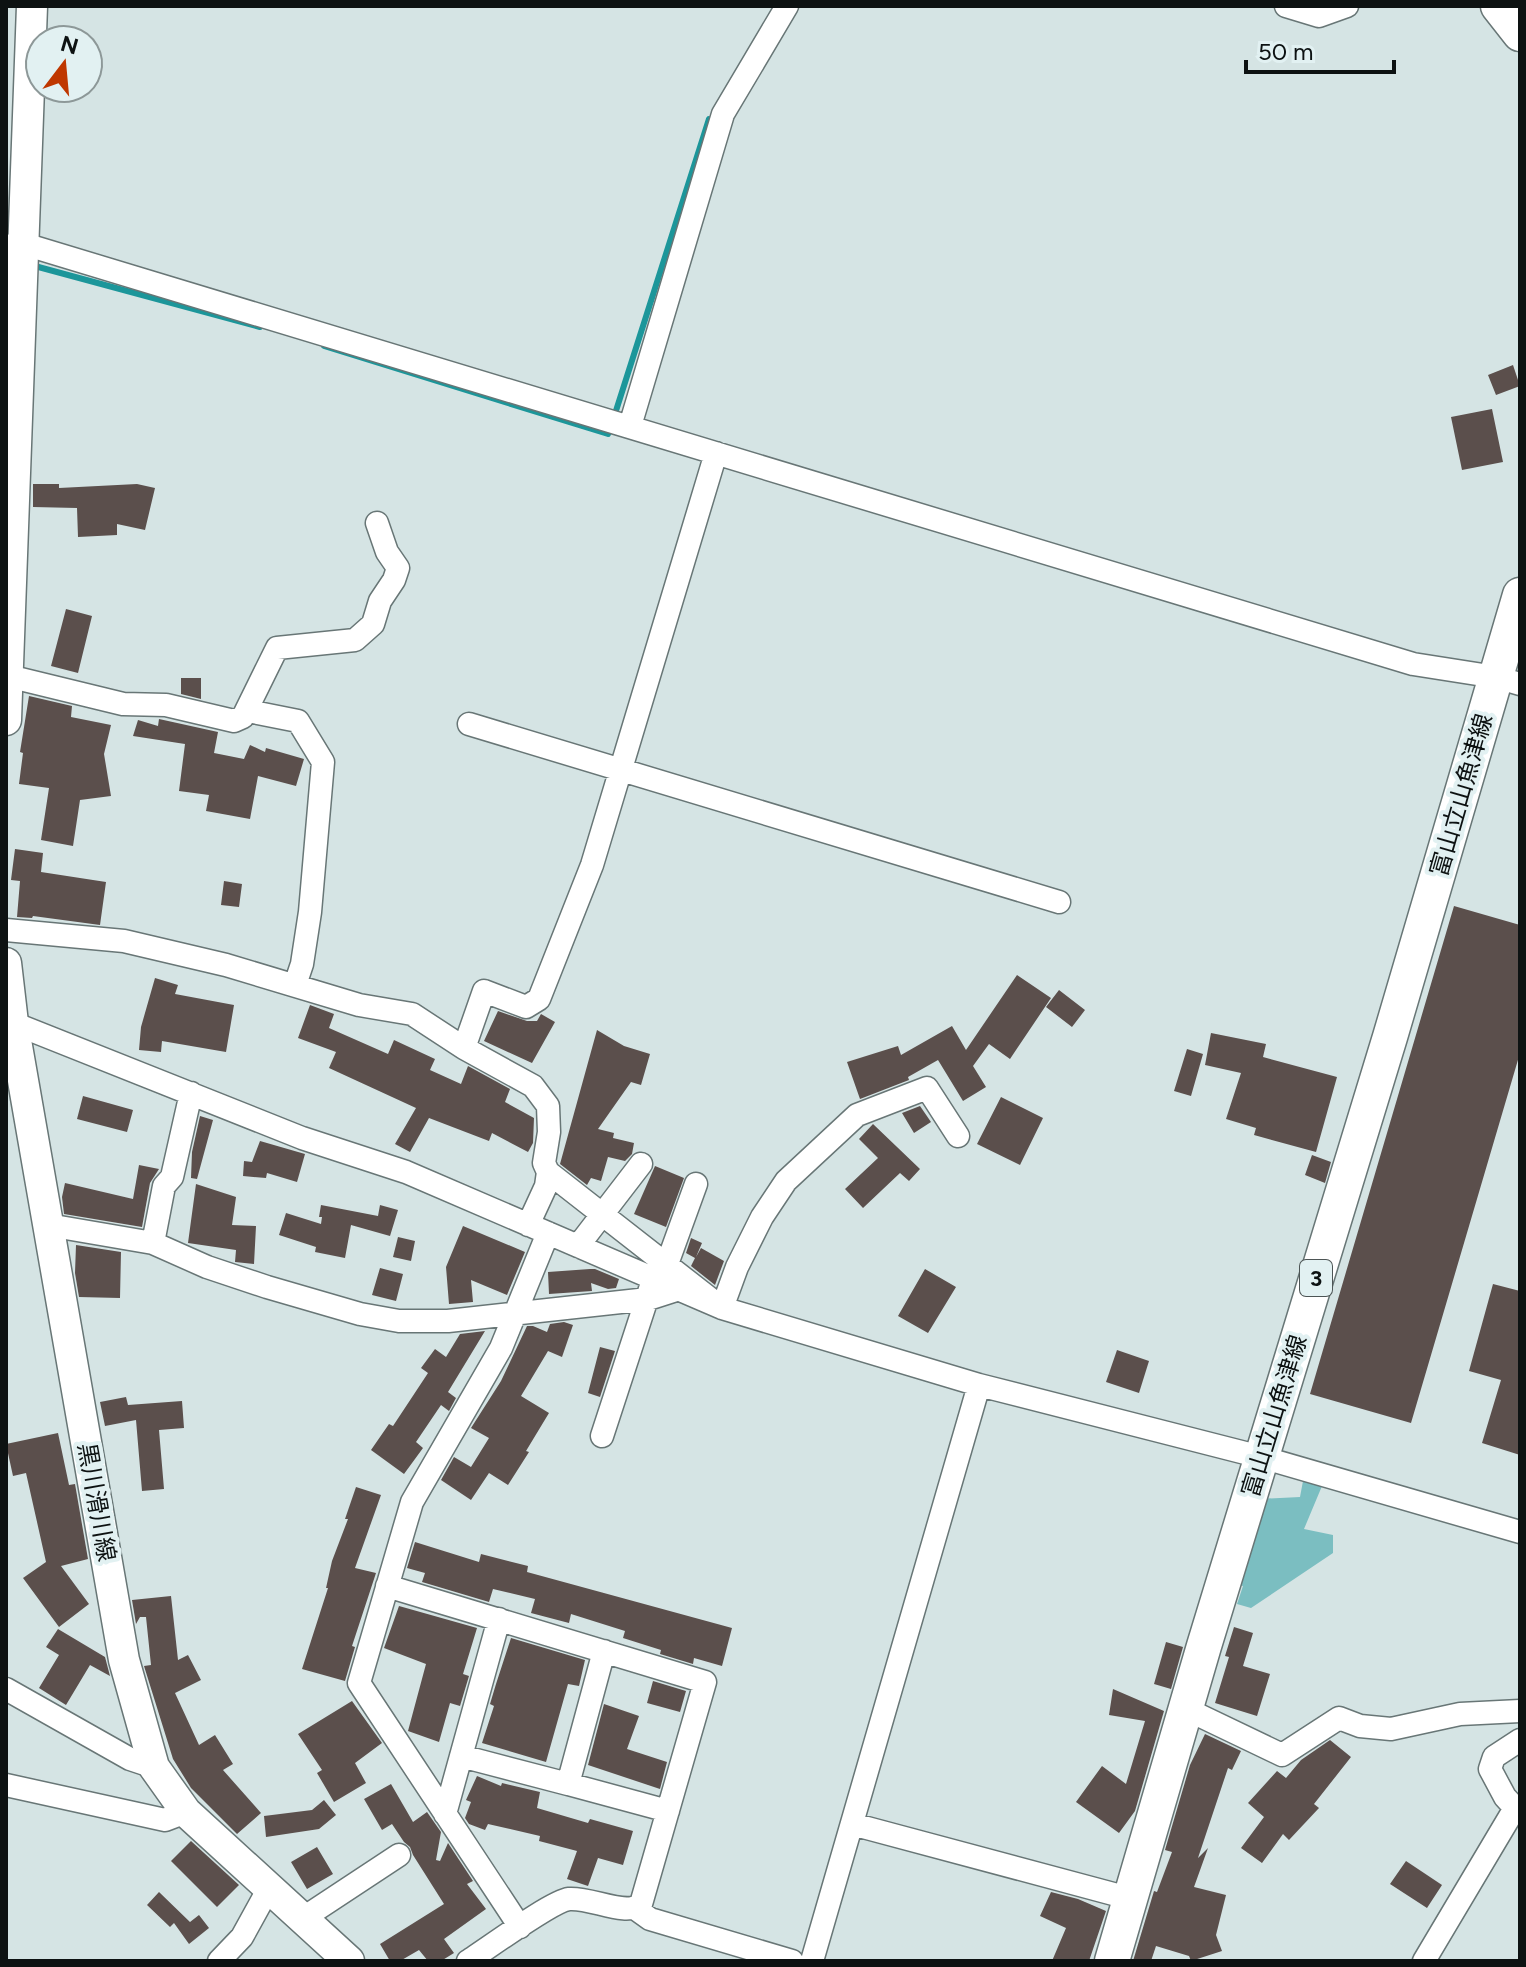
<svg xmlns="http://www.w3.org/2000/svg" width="1526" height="1967" viewBox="0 0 1526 1967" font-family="Figtree,'Noto Sans JP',sans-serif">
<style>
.green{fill:#7bbec1}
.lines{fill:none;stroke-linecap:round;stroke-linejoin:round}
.stream{stroke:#1c969a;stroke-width:6}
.building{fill:#5b4f4c}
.street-casing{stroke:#687676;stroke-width:25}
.secondary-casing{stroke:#687676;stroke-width:33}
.primary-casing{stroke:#687676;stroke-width:37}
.street{stroke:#fff;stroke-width:22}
.secondary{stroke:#fff;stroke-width:30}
.primary{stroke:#fff;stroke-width:34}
.labels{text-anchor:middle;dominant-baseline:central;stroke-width:8;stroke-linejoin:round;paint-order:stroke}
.shield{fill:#e2f1f2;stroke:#4d5555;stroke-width:2}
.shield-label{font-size:22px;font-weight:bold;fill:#0d1212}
.street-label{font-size:24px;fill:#0d1212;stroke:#e2f1f2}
</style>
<rect width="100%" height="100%" fill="#d5e4e4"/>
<!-- green -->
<path class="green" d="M1303,1481L1322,1486L1304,1529L1333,1535V1553L1251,1608L1237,1604L1243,1586L1233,1584L1257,1499L1300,1497Z"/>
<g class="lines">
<!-- stream -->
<path class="stream" d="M31,265L260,327
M324,346L608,434L611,427
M614,417L709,119"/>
</g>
<!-- building -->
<path class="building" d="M1513,365L1520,386L1496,395L1488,375Z
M1492,409L1503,462L1462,470L1451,417Z
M33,484H59V488L137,484L155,488L145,530L117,524V535L78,537L77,508L33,507Z
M66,609L92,616L78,673L51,666Z
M181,678H201V699L181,694Z
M29,696L72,706L71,717L111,725L104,754L111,796L80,800L73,846L41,840L49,788L19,784L23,753L20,752Z
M159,719L218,732L214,753L244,759L250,745L265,752L266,748L304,759L296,786L258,776L250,819L206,811L209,795L179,791L185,744L133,736L138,720L158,726Z
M15,849L43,853L41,872L106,882L100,925L33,916L32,918L17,917L20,881L11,880Z
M224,881L242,884L239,907L221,905Z
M1454,906L1520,925V1053L1411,1423L1310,1394Z
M1017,975L1051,998L1010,1059L989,1044L973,1066L986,1087L963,1101L938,1060L908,1077L909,1080L860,1099L847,1062L898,1046L901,1055L952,1026L966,1050Z
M155,978L178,985L175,994L234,1005L226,1052L162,1041L161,1052L139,1050L141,1027Z
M1059,990L1085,1010L1072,1027L1046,1007Z
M310,1005L334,1014L329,1028L388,1054L394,1040L435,1059L430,1070L461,1084L468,1066L510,1089L505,1102L534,1118L533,1143L528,1152L492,1133L489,1141L429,1118L410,1152L395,1144L416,1108L329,1068L336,1052L298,1038Z
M498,1011L527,1021H537L541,1014L555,1022L532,1063L484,1041Z
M597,1030L624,1046L650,1054L641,1085L631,1082L598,1129L614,1133L613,1138L634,1143L632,1154L625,1161L608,1157L601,1181L591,1178L587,1185L560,1164Z
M1211,1033L1266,1044L1263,1057L1337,1077L1316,1152L1254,1135L1256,1128L1226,1119L1241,1073L1205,1065Z
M1187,1049L1203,1054L1191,1096L1174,1091Z
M83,1096L133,1110L127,1132L77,1119Z
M1001,1097L1043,1118L1020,1165L977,1144Z
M920,1106L931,1122L914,1133L902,1113Z
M200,1116L213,1120L197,1179L191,1178L192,1152Z
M873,1124L920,1169L909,1181L900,1173L863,1208L845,1189L878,1158L859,1139Z
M260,1141L305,1154L297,1182L267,1173L266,1178L243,1176L244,1161L252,1162Z
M1312,1155L1331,1162L1325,1183L1305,1175Z
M139,1165L159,1169L150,1183L142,1227L64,1214L62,1197L65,1183L133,1199Z
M655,1166L684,1178L666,1227L634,1214Z
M196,1184L236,1197L232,1225L256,1226L254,1264L235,1262L236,1250L188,1243Z
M321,1205L378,1216L380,1205L398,1210L390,1236L351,1225L345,1258L315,1252L316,1247L279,1235L286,1213L321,1224L322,1217H319Z
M463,1226L525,1252L507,1295L471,1280L473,1302L449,1304L446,1267Z
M398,1237L415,1241L411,1261L393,1257Z
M691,1238L702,1243L696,1257L701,1248L724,1261L715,1285L691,1266L695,1258L686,1253Z
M76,1245L121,1252L120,1298L79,1297L75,1273Z
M380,1268L403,1274L396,1301L372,1295Z
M590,1269H595L619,1279L616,1288L608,1289L591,1283L592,1291L549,1294L548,1272Z
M925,1269L956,1287L928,1333L898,1316Z
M1493,1284L1520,1291V1455L1482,1443L1501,1380L1469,1371Z
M564,1322L573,1325L562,1357L548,1351L521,1396L549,1413L526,1451L529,1452L508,1485L489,1473L471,1500L441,1480L454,1457L471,1467L489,1438L471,1428L501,1381L527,1326H533L547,1332L550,1324Z
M485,1331L448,1392L456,1398L449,1411L441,1405L416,1442L423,1448L404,1474L371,1450L389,1424L393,1426L428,1373L421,1368L435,1349L446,1357L460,1334Z
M600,1347L615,1351L600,1397L588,1393Z
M1117,1350L1149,1361L1139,1393L1106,1382Z
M126,1397L128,1405L182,1401L184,1428L159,1430L164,1489L142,1491L136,1420L105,1426L100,1402Z
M58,1433L69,1485L75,1484L88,1559L61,1566L89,1604L59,1627L23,1578L46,1562L26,1473L13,1476L6,1444Z
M356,1487L381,1495L355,1568L376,1573L352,1646L355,1647L345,1681L302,1669L328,1588H326L332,1561L348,1519H345Z
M415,1542L479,1562L481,1554L528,1566L527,1572L732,1628L722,1666L694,1658L693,1664L660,1654L661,1650L623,1638L625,1631L571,1614L569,1623L531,1613L535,1599L493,1589L489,1602L422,1582L425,1573L407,1568Z
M171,1596L178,1660L188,1655L201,1680L175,1693L199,1745L215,1735L233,1764L223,1770L261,1813L237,1834L191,1788L173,1759L144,1666L151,1665L146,1617H140L136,1624L132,1600Z
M399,1606L477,1628L463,1674L469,1676L460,1706L450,1703L439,1742L408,1731L426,1664L384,1648Z
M1234,1627L1253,1633L1243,1666L1270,1674L1257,1716L1215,1703L1229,1657L1225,1656Z
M58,1629L105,1657L110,1676L90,1665L66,1705L39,1688L59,1655L46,1647Z
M511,1638L585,1660L579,1686L568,1684L546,1762L482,1743L494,1706L490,1704L496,1684Z
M1166,1642L1183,1647L1171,1689L1154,1684Z
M653,1681L686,1691L680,1712L647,1703Z
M1113,1689L1164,1711L1135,1811L1119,1833L1076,1802L1102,1766L1126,1784L1145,1721L1109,1715Z
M352,1701L382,1743L355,1763L366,1783L334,1802L317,1773L322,1770L298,1734Z
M604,1704L639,1716L627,1749L667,1762L660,1789L588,1765Z
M1205,1734L1241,1751L1232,1770L1228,1768L1198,1858L1208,1848L1194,1887L1226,1895L1216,1935L1222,1951L1191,1961L1189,1956L1156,1946L1151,1961H1133L1154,1891L1157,1892L1172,1852L1165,1850L1190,1765Z
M1330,1740L1351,1757L1314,1804L1319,1808L1289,1840L1283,1834L1262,1863L1241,1848L1264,1817L1248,1803L1277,1771L1286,1778L1301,1760Z
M477,1776L501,1786L502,1783L540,1792L537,1808L588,1823L590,1819L633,1831L623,1865L598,1858L588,1886L567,1879L577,1851L539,1841L540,1836L488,1824L485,1830L469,1824L465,1818L471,1802L466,1800Z
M391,1784L413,1822L427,1812L441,1832L436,1860L440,1861L448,1843L473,1881L467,1884L486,1909L444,1939L454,1953L441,1961H428L419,1950L400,1961H390L380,1944L444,1904L413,1855L410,1847L404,1842L392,1824L382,1830L364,1799Z
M324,1800L336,1815L319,1829L266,1837L264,1816L312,1810Z
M191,1841L239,1885L217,1907L171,1861Z
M317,1847L333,1874L307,1889L291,1862Z
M1406,1861L1442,1885L1427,1908L1390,1884Z
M159,1892L190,1922L199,1915L209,1928L189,1944L174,1923L170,1927L147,1905Z
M1051,1892L1078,1899L1106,1911L1089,1961H1052L1066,1928L1040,1916Z"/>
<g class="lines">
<defs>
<path id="street" d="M1286,6L1319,16L1347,6
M6,246L24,244L1413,664L1496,677L1520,684
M630,426L723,114L787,6
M8,676L123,704L166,705L234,721L243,717L277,648L355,640L373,624L380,601L394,580L398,568L387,552L377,523
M248,711L298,721L323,762L310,912L302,964L295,985
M469,724L1059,902
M6,930L124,941L226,965L359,1005L412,1014L464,1048
M13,1023L302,1138L406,1172L722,1308L979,1385L1261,1457L1520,1532
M191,1093L172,1177L164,1186L153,1243L207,1267L267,1287L360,1314L399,1321H448L648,1299L676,1290
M548,1172L722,1308L737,1267L762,1217L786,1181L857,1115L927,1088L958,1136
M48,1225L153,1243
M528,1225L546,1186L548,1172L544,1163L549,1132L548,1106L533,1086L464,1048L484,991L526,1007L539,999L592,865L716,453
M578,1246L641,1164
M602,1436L653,1280L667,1264L696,1184
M387,1586L705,1682L641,1904C626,1917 591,1897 569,1899C552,1901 487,1949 468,1961
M6,1689L130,1759L154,1767
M1186,1709L1282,1755L1339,1718L1360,1726L1391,1729L1460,1714L1520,1711
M461,1756L568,1784L604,1651
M568,1784L668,1811
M6,1785L165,1820L186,1812
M445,1814L499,1619
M852,1824L1132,1899
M636,1909L650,1919L792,1961
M302,1919L399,1855
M520,1927L359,1683L412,1502L501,1348L548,1233
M219,1961L242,1937L269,1888
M812,1961L979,1385
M1424,1961L1515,1808L1505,1797L1490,1769L1494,1757L1520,1740"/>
<path id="secondary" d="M6,720L32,6
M6,963L13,1023L124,1660L154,1767L186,1812L349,1961"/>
<path id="primary" d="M1498,6L1520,34
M1112,1961L1204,1646L1390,1037L1520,595"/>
</defs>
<!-- street casing -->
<use href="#street" class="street-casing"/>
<!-- secondary casing -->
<use href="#secondary" class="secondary-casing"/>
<!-- primary casing -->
<use href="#primary" class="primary-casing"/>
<!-- street -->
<use href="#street" class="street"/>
<!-- secondary -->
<use href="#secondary" class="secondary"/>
<!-- primary -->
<use href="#primary" class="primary"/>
</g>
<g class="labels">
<!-- shield labels -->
<rect class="shield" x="1300" y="1260" width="32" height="36" rx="6"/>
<g class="shield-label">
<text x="1316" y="1278">3</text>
</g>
<!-- street labels -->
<g class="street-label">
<text transform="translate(1461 795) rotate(-74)">富山立山魚津線</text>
<text transform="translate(1274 1416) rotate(-73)">富山立山魚津線</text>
<text transform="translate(97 1502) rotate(80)">黒川滑川線</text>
</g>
</g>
<!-- border -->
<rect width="1526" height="1967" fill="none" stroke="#0d1212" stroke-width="16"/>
<!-- north arrow -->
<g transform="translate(64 64) rotate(16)"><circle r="38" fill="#e2f1f2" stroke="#8d9898" stroke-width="2"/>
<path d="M0-6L14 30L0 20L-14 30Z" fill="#bf3700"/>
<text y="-12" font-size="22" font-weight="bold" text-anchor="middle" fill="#0d1212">N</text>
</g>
<!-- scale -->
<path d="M1246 60v12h148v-12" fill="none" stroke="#0d1212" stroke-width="4"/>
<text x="1258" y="60" font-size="24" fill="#0d1212" stroke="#e2f1f2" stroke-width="6" paint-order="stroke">50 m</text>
</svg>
